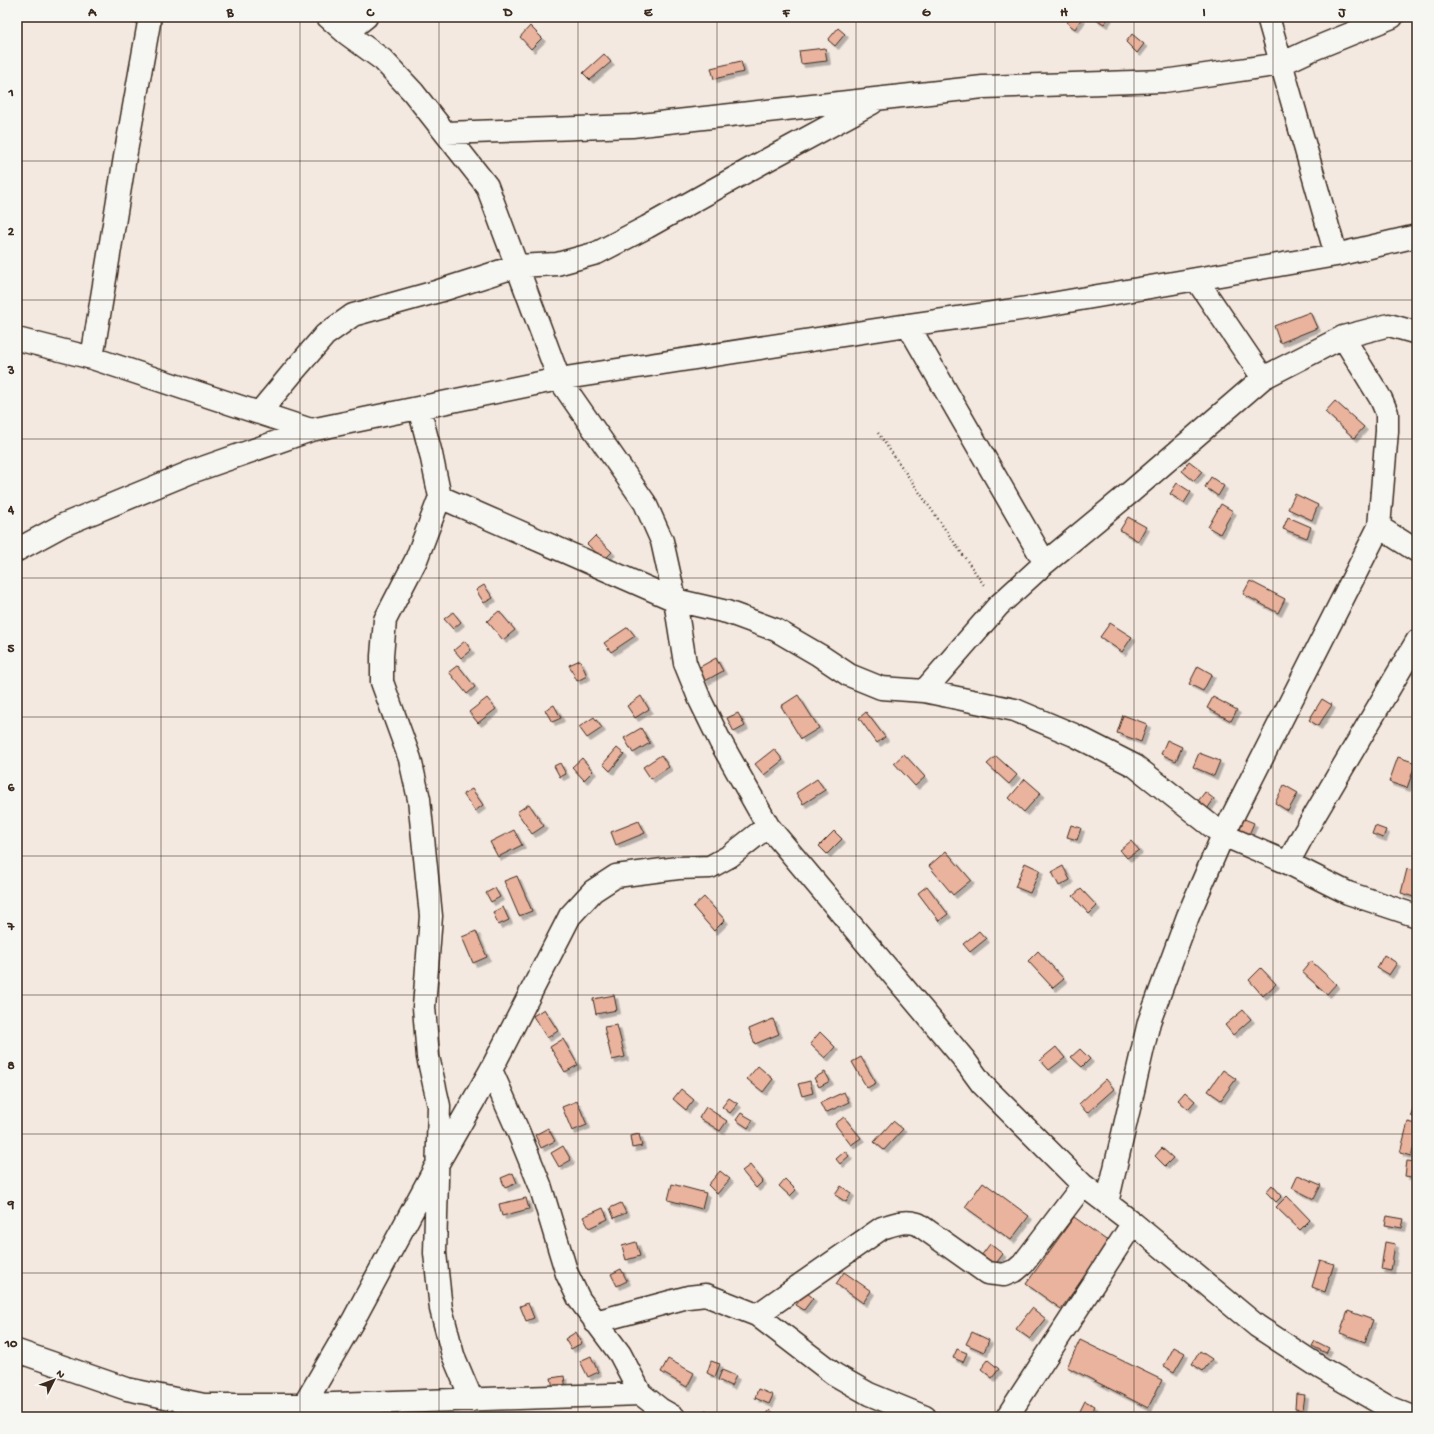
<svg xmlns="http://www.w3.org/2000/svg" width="1434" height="1434" viewBox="0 0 1434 1434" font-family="'Gochi Hand',sans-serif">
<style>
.building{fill:#eab39e;stroke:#3b2a1e;filter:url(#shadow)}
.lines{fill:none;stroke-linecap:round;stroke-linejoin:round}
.street-casing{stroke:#3b2a1e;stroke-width:25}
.path{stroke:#3b2a1e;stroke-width:2.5;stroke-dasharray:1 3;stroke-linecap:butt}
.street{stroke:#f6f6f2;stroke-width:22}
.grid{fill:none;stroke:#3b2a1e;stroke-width:1;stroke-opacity:0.55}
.neatline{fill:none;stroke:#3b2a1e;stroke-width:1.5}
.grid-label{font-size:13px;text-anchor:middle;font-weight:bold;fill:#3b2a1e}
</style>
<defs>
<filter id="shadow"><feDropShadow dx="3.5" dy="3.5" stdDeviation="0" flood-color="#0004"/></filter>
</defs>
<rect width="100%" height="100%" fill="#f4e9e1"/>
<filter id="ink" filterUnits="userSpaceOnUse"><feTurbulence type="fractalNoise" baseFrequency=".025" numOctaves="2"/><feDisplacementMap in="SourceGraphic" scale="8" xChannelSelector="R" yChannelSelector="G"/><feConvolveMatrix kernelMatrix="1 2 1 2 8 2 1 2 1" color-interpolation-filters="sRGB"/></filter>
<g filter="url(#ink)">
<!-- building -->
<path class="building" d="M1071,17H1080L1082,18L1075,29L1067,23Z
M1093,17H1109L1104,24Z
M530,26L542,38L531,49L520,37Z
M838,28L845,34L835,46L828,40Z
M1132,34L1144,44L1137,53L1126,42Z
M825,48L827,61L801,64L799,51Z
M604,54L611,62L590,80L583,73Z
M741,61L744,72L714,79L711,68Z
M1310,312L1317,328L1280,343L1274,326Z
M1335,401L1364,427L1354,438L1325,412Z
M1189,461L1202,471L1194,481L1182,471Z
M1211,477L1224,486L1218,496L1205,487Z
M1177,483L1191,492L1184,503L1170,494Z
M1295,494L1318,505L1312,520L1288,509Z
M1221,504L1233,511L1220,534L1208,527Z
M1128,517L1146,527L1138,541L1120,530Z
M1288,517L1311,527L1307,538L1283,529Z
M595,536L612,552L604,560L587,544Z
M1250,581L1285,599L1278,613L1243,594Z
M484,585L493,598L484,603L476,590Z
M499,611L515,630L503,640L487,621Z
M453,612L461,622L453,629L444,619Z
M1110,623L1132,637L1122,652L1100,637Z
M628,627L635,636L611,652L604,643Z
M465,641L471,650L461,658L454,650Z
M716,658L723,671L705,681L698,668Z
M580,660L587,676L577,681L569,665Z
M458,665L475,687L467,694L449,672Z
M1198,666L1212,674L1203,691L1189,684Z
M798,695L819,728L801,739L781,706Z
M641,696L649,709L635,718L627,706Z
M1213,697L1237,710L1231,721L1207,708Z
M487,698L496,709L478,723L469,712Z
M1322,699L1332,705L1318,726L1309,720Z
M554,705L561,718L552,722L545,710Z
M866,712L885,737L877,743L859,718Z
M738,713L745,726L734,732L727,718Z
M1123,715L1147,724L1141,742L1117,733Z
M594,717L602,728L587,738L579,727Z
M641,728L650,743L633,753L624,738Z
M1167,740L1182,747L1176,761L1161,754Z
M617,748L624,754L610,771L603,764Z
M774,749L783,760L764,775L755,764Z
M1199,753L1220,761L1214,776L1193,767Z
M904,754L925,777L915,786L894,763Z
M661,755L669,767L651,779L643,767Z
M996,756L1017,775L1009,784L987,764Z
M1398,757L1416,763L1407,788L1389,782Z
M582,758L593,771L584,780L572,767Z
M560,763L566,774L560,777L554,766Z
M817,779L825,790L803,804L796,793Z
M1025,779L1041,793L1024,812L1009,798Z
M1284,785L1298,793L1288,811L1275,803Z
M472,789L483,805L475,811L463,794Z
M1205,792L1214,799L1205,812L1195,805Z
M529,804L544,826L532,834L517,812Z
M1242,818L1254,823L1248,837L1236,831Z
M639,821L645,833L616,845L611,832Z
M1071,825L1081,828L1077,840L1067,837Z
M1375,826L1386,830L1383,838L1372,834Z
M514,830L522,845L498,857L490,842Z
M834,831L842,839L827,854L819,846Z
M1131,841L1139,850L1127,858L1120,850Z
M946,851L971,880L953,895L929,866Z
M1025,863L1040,870L1030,893L1015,887Z
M1063,866L1070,880L1059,886L1052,872Z
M1407,869L1417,872V898L1401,893Z
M517,876L532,911L519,916L504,881Z
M927,886L948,914L939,921L918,893Z
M495,888L500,897L491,902L486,893Z
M1081,889L1097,906L1089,914L1073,896Z
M704,897L725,920L714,931L693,907Z
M503,907L509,920L498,925L493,912Z
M476,931L487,957L473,963L462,937Z
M979,931L986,939L970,952L963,944Z
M1038,951L1064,979L1053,988L1028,961Z
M1384,955L1397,963L1389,975L1377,968Z
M1311,961L1336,984L1327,994L1302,972Z
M1261,968L1276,984L1263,996L1249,980Z
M614,995L617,1010L596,1014L593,999Z
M544,1009L558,1031L547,1038L533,1016Z
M1243,1010L1251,1019L1233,1035L1225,1025Z
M773,1019L779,1034L755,1044L749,1029Z
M617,1025L625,1057L612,1060L604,1027Z
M820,1032L835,1047L825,1058L810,1044Z
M563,1039L578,1065L565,1072L550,1047Z
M1056,1047L1065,1058L1049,1070L1040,1060Z
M1080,1049L1090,1059L1082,1067L1071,1057Z
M861,1057L876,1083L867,1088L852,1062Z
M758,1066L773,1079L763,1092L747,1079Z
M1223,1070L1236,1079L1221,1100L1208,1091Z
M825,1072L830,1081L819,1087L814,1078Z
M1106,1079L1114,1089L1087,1113L1079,1104Z
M810,1081L813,1093L802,1096L798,1084Z
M681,1089L694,1100L686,1110L673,1099Z
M844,1092L849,1102L825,1113L820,1103Z
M1185,1092L1195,1101L1188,1109L1178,1100Z
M729,1098L738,1104L730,1113L722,1107Z
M1415,1099L1417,1100V1118L1411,1116Z
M577,1101L587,1125L572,1131L562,1107Z
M706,1107L727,1121L720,1131L699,1118Z
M741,1113L753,1120L748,1128L736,1120Z
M844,1117L861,1138L851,1145L835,1124Z
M893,1121L903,1129L884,1150L874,1142Z
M1408,1122L1417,1124V1136L1411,1156L1400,1153Z
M548,1128L555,1141L541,1148L535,1135Z
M639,1134L642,1146L632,1148L630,1136Z
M563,1146L571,1160L559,1167L551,1153Z
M1162,1148L1173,1158L1165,1166L1155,1156Z
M845,1151L849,1156L840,1164L836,1159Z
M1407,1161L1417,1162V1178L1405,1176Z
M750,1165L763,1181L756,1188L742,1171Z
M720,1171L730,1179L717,1194L708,1185Z
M513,1173L517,1183L505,1188L501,1178Z
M1298,1175L1321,1185L1314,1199L1292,1188Z
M785,1179L796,1190L790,1196L779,1186Z
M983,1182L1029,1216L1011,1240L965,1207Z
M672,1184L706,1193L702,1209L668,1200Z
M1272,1185L1282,1196L1276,1202L1266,1192Z
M841,1186L851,1193L846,1202L835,1195Z
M1287,1196L1310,1220L1300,1230L1276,1207Z
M526,1198L529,1209L502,1216L499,1204Z
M621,1203L626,1213L614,1218L610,1208Z
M603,1208L608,1219L589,1228L583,1217Z
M1387,1216L1404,1219L1402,1228L1385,1225Z
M1074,1217L1109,1242L1061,1309L1026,1284Z
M636,1242L640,1256L626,1260L622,1246Z
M1385,1242L1395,1244L1391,1271L1381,1269Z
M990,1244L1003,1254L994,1266L981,1256Z
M1320,1260L1334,1264L1325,1292L1312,1287Z
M621,1269L627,1281L617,1286L611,1274Z
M844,1272L871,1291L863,1303L836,1284Z
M806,1292L813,1298L804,1310L796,1305Z
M528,1303L534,1318L526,1321L520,1306Z
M1032,1308L1046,1319L1030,1339L1016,1329Z
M1348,1311L1373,1320L1365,1342L1340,1333Z
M576,1332L582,1343L571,1349L565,1339Z
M972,1332L989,1340L984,1352L966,1344Z
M1080,1340L1162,1380L1148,1408L1067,1367Z
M1315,1341L1329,1348L1326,1353L1312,1346Z
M1174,1347L1185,1353L1174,1372L1164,1366Z
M957,1349L967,1353L963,1362L953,1358Z
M1200,1351L1212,1359L1203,1371L1192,1364Z
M591,1356L598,1372L588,1377L580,1361Z
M668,1359L694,1373L687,1387L661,1372Z
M988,1360L999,1369L992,1378L981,1369Z
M711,1361L720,1364L715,1377L707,1373Z
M722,1370L736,1376L731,1386L718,1380Z
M564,1376L566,1390L554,1392L551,1378Z
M758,1389L773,1395L769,1404L755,1398Z
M1296,1394L1305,1395L1303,1410L1295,1409Z
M1085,1401L1095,1406L1090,1417H1082L1078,1415Z
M705,1410L715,1414L714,1417H702Z
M770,1410L778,1417H764Z"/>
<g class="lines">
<defs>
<path id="street" d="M328,17L346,33L383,60L413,92L487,186L559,379L645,503L662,541L675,600L685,663L700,700L720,741L768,826L963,1058L982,1084L1083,1185L1133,1223L1257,1326L1321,1368L1388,1407L1413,1417
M1268,17L1336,255
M346,33L366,17
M446,133L632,126L983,87L1164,81L1281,64L1311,50L1392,17
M1196,279L1263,378
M908,325L1045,563
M1343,337L1389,325L1417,333
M17,339L92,358L311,430
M92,358L125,157L150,17
M419,408L431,454L440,497L416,560L385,620L382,656V682L410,759L419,799L431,916L424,1007L428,1057L439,1106L435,1253L441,1309L453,1355L472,1400
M259,413L293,372L325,335L353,315L439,291L517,266L557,264L597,253L647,227L765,161L872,103
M440,497L675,600L727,612L776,630L819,655L849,675L881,688L924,691L1015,710L1074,735L1135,766L1223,835L1288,863L1303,835L1417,641
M1379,527L1417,551
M17,550L63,525L191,472L311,430L559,379L908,325L1034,307L1336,255L1417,236
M924,691L998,606L1045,563L1132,491L1263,378L1343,337L1381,399L1387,413V431L1379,527L1223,835L1188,916L1149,1022L1107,1203
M1288,863L1348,893L1417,916
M491,1070L518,1131L540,1185L567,1274L579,1299L620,1354L641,1394
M757,1315L882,1228C895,1224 904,1220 918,1224L987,1273L1004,1275L1016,1270L1023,1264L1083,1185
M595,1322L688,1297L706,1295L757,1315L834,1374L869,1394L925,1417
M17,1351L127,1389L204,1405H304L641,1394L660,1409L674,1417
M300,1417L304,1405L354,1319L438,1163L491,1070L570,916L593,891L616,876L678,868L710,867L730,856L768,826
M1007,1417L1133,1223"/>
</defs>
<!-- street casing -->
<use href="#street" class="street-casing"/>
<!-- path -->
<path class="path" d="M878,433L984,585"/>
<!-- street -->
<use href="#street" class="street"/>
</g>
</g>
<!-- grid -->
<path class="grid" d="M161,17V1417M300,17V1417M439,17V1417M578,17V1417M717,17V1417M856,17V1417M995,17V1417M1134,17V1417M1273,17V1417M17,161H1417M17,300H1417M17,439H1417M17,578H1417M17,717H1417M17,856H1417M17,995H1417M17,1134H1417M17,1273H1417"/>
<!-- margin -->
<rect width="1434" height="1434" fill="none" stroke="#f6f6f2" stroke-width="44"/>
<!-- north arrow -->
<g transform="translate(54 1380) rotate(48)" stroke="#f6f6f2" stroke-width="3" paint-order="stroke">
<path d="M0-3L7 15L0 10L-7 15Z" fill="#3b2a1e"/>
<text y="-6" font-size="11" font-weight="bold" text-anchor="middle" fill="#3b2a1e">N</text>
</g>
<rect x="22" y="22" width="1390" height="1390" class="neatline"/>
<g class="grid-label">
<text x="92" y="16">A</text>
<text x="230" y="16">B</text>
<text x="370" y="16">C</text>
<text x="508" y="16">D</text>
<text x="648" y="16">E</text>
<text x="786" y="16">F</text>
<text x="926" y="16">G</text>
<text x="1064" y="16">H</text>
<text x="1204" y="16">I</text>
<text x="1342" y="16">J</text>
<text x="11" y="96">1</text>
<text x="11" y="235">2</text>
<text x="11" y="374">3</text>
<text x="11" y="513">4</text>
<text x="11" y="652">5</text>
<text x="11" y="791">6</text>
<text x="11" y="930">7</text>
<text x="11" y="1069">8</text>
<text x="11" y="1208">9</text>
<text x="11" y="1347">10</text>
</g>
</svg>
